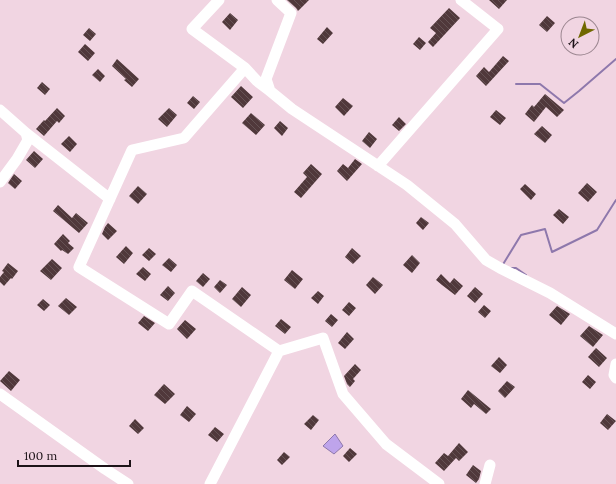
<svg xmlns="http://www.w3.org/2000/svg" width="616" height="484" viewBox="0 0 616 484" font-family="Lora,serif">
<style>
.water{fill:#bea4eb;stroke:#8e78ac}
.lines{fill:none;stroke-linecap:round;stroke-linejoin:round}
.stream{stroke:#8e78ac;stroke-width:2}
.building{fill:url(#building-back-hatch)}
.minor{stroke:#fff;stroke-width:11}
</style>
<defs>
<pattern id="building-back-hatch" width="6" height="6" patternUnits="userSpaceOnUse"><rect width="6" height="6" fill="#50383b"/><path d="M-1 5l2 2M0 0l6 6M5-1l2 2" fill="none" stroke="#655254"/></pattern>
</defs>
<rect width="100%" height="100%" fill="#f1d5e2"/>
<!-- water -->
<path class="water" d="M335,434L343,446L334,454L323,446Z"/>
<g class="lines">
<!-- stream -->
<path class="stream" d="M516,84H540L564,103L579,91L616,59
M502,266L521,235L545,229L552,252L597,230L616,200
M511,268H516L526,275"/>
</g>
<!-- building -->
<path class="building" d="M287,0H309L298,11L296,8Z
M489,0H507L499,9Z
M449,8L460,18L433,47L428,42L436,33L430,28Z
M230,13L238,20L230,30L222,22Z
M547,16L555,23L547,32L539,25Z
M327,27L333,33L323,44L317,39Z
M89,28L96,34L90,41L83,35Z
M419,37L426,43L420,50L413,44Z
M85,44L95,53L88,61L78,52Z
M503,56L509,61L486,86L476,76L484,67L489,72Z
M117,59L139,79L132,87L124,80L126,79L112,66Z
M98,69L105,76L100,82L92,75Z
M42,82L50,89L45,95L37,88Z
M241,86L253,97L243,108L231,97Z
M545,94L564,110L557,117L546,107L534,122L525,114L532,105L534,107Z
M193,96L200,102L194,109L187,103Z
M343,98L353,106L344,116L335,107Z
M57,108L65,116L59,123L57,121L44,136L36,129L44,120L45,121Z
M169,108L177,115L167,127L158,119Z
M496,110L506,118L500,125L490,117Z
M251,113L265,125L256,135L242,123Z
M399,117L406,124L399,131L392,125Z
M280,121L288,128L282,136L274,128Z
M542,126L552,135L545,143L534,134Z
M369,132L377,139L370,148L362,141Z
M69,136L77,144L70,152L61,144Z
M34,151L43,159L35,168L26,160Z
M355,159L362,164L347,181L337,171L343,164L348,168Z
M311,164L322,174L301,198L294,192L307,177L303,173Z
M14,174L22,181L15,189L8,183Z
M587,183L597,192L588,202L578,193Z
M525,184L536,194L531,200L520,189Z
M138,186L147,194L138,204L129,196Z
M58,205L72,218L76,213L88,223L79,233L53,211Z
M559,209L569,217L563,224L553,215Z
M421,217L429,223L423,230L416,223Z
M108,223L117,231L108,240L102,234L105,227Z
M63,234L70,241L68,243L74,248L68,254L62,250L61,251L54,244Z
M126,246L133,253L124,264L116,257Z
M149,248L156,254L149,261L142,255Z
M352,248L361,256L353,264L345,257Z
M412,255L420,263L412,273L403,265Z
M169,258L177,265L171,272L162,265Z
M52,259L62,268L51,280L40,271Z
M8,263L18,271L12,279L11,278L4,286L0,282V277L4,272L2,271Z
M143,267L151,274L145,281L136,274Z
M292,270L303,279L295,289L284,280Z
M203,273L210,279L203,287L196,281Z
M441,274L450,283L454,278L463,286L455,295L442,285L436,280Z
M373,277L383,285L375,294L366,285Z
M220,280L227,285L220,293L214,287Z
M168,286L175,293L168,301L160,295Z
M242,287L251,295L241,307L232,299Z
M475,287L483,294L475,303L467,296Z
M318,291L324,296L318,304L311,298Z
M66,298L77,307L69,315L58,306Z
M43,299L50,305L44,311L37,305Z
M349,302L356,308L349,316L342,310Z
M484,305L491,311L485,318L478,312Z
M557,306L570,314L561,325L549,315Z
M331,314L338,320L332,327L325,321Z
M144,316L155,323L148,331L138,323Z
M281,319L291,327L285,334L275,326Z
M185,320L196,329L187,339L177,329Z
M589,326L603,335L593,347L580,336Z
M347,332L354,339L345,349L338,343Z
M596,348L607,358L599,367L588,357Z
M499,357L507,365L500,373L491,366Z
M355,364L361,370L353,379L355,381L350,387L347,384L344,376Z
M9,371L20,380L11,391L0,381Z
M588,375L596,382L590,389L582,382Z
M507,381L515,387L505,398L498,391Z
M164,384L175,394L165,404L154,395Z
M468,390L491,409L486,414L474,404L471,408L461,399Z
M187,406L196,414L189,422L180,415Z
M607,414L616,421L608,430L600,423Z
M313,415L319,420L311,430L304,424Z
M135,419L144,428L138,434L129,426Z
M215,427L224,434L217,442L208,435Z
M459,443L468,452L459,461L456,458L444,471L435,463L444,453L448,456Z
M350,448L357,454L349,462L343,456Z
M284,452L290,457L282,465L277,460Z
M473,465L481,471L479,479L476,483L466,475Z"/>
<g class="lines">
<!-- minor -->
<path class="minor" d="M219,0L192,29L245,68L184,138L132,150L79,267L169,324L192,291L279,351
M277,0L291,13L266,79L270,91L292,109L407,185L455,224L486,260L500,268L550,293L616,334
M245,68L257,81L270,91
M0,110L26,133L28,140L17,159L0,182
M26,133L110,199
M378,166L498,29L461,0
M616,364L614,375L616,378
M0,394L105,469L128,484
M210,484L279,351L323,338L343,394L386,444L439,484
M485,484L490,465"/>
</g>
<!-- north arrow -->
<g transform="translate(580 36) rotate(222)"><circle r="19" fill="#f1d5e2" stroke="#9c8791"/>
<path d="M0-3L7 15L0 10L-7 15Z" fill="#706800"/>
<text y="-6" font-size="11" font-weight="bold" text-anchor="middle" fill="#1d1318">N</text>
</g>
<!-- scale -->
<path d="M18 460v6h112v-6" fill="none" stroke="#1d1318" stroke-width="2"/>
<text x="24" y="460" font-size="12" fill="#1d1318" stroke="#f1d5e2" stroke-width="3" paint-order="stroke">100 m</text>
</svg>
